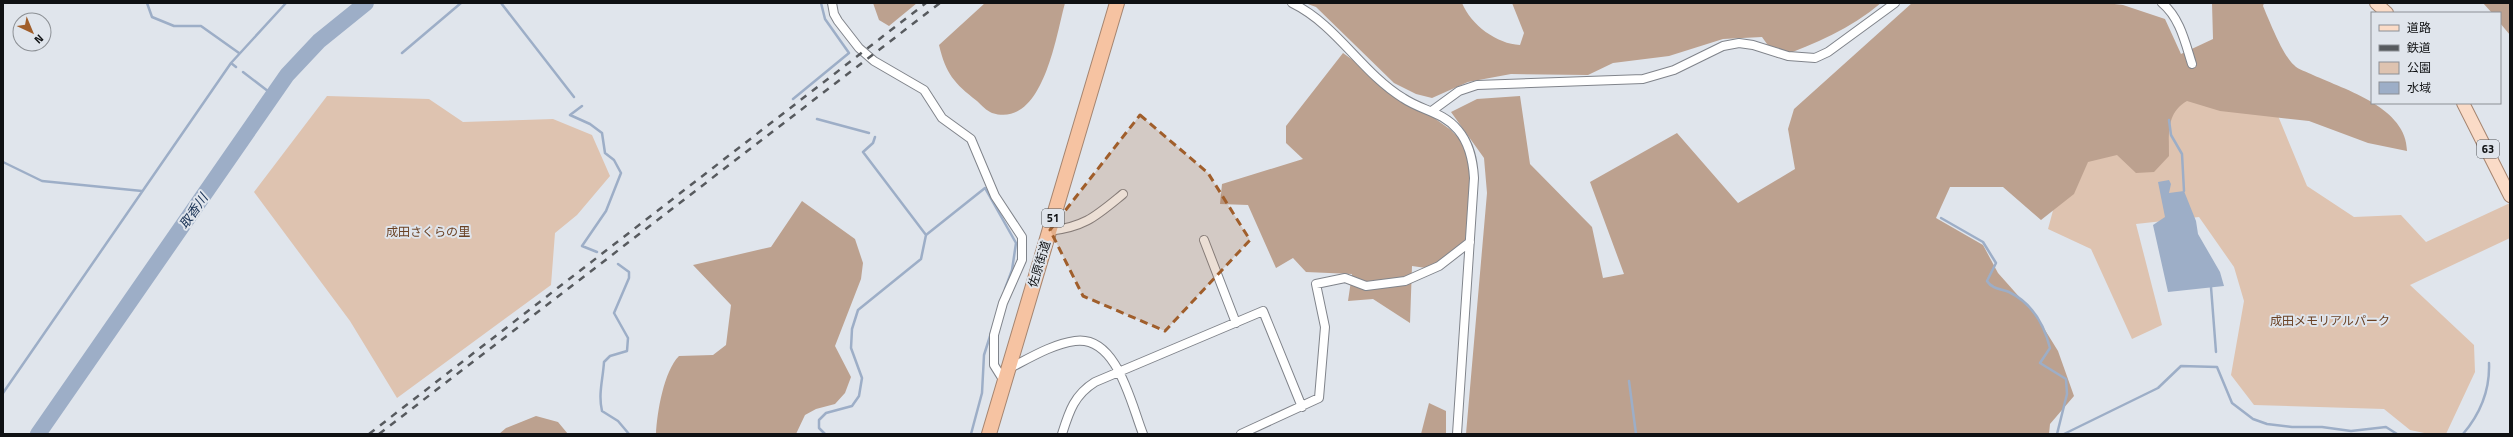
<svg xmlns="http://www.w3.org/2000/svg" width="2513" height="437" viewBox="0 0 2513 437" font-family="'Titillium Web','Noto Sans JP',sans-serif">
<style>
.green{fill:#dec3b0}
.forest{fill:#bca18f}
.water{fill:#9daec7}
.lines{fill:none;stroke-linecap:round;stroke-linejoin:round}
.stream{stroke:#9daec7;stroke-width:2.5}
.river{stroke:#9daec7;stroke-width:16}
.street-casing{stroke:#80848b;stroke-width:10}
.primary-casing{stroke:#a58570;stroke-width:14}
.highway-casing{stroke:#a58570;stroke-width:16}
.street{stroke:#fff;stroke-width:8}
.primary{stroke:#fadbc7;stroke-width:12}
.highway{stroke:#f6c3a2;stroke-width:14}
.rail{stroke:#575a5e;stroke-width:2.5;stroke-dasharray:7 7;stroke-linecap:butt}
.marked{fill:#a05e2b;fill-opacity:0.2;stroke:#a05e2b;stroke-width:3;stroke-dasharray:8 5;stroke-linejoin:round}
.labels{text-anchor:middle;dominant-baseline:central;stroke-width:4;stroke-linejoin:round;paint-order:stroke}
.shield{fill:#e0e5ec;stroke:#4e5154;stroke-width:1}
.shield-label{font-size:11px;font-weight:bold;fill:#0f1113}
.park-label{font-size:12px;fill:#6a4225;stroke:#e0e5ec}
.street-label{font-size:12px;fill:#0f1113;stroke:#e0e5ec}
.water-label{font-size:13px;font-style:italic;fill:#1a3356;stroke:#e0e5ec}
</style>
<rect width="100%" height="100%" fill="#e0e5ec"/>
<!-- green -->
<path class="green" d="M2064,86L2271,99L2307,186L2354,217L2401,215L2426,242L2510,203V238L2410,285L2474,345L2475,372L2446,434H2429L2410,430L2384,409L2254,405L2231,375L2244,301L2234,267L2199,217L2136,224L2162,325L2132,339L2091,249L2048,229L2066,162Z
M327,96L429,99L463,122L553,119L592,135L610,176L577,215L555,233L551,285L397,398L350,321L254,192Z"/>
<!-- forest -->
<path class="forest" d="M873,3H917L889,26L879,20Z
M985,3H1065C1056,36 1043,129 992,113C987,111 981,105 977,101C954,83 946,74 939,45Z
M1305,3H1462C1471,25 1497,44 1520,45L1524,33L1512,3H1881C1850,29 1815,44 1777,58L1762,37L1723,39L1669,56L1613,63L1588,75L1511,74L1468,82L1432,98L1416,94L1394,83L1316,7Z
M1912,3H2106L2123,5L2165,19L2181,54L2213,39L2212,3H2264L2263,6C2269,20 2283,56 2294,65C2298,70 2308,72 2313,75C2346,90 2407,108 2407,151L2368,143L2309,121L2220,111L2187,101C2166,113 2169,134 2169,156L2154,172L2136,173L2117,155L2088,162L2074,194L2041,220L2003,187H1950L1936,218L1983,245L1998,273L2037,317L2058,351L2074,396L2050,424L2049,434H1466L1487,193L1484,158L1451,112L1477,99L1520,96L1530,164L1592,227L1603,278L1624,274L1590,182L1677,133L1738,203L1795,169L1788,129L1794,109Z
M2483,3H2510V35L2500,23V13H2492Z
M1343,53L1451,130C1455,135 1462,140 1464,146C1478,177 1469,210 1465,242L1433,269L1412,266L1410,323L1373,299L1348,301L1352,274L1306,272L1293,258L1276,268L1248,205L1220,204L1222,184L1303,159L1286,143V126Z
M802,201L855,239L863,263L861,279L835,346L851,377L845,393L835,404L816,409L805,415L796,434H656C657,412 664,371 679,356L713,355L726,345L731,305L693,265L771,247Z
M1429,403L1446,411V434H1421Z
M536,416L558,422L568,434H499L506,428Z"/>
<!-- water -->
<path class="water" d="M2169,180L2171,184L2169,193L2184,191L2196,221L2198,234L2220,272L2224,286L2168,292L2153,225L2165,217L2158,182Z"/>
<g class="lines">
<!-- stream -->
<path class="stream" d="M147,3L152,17L174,26H201L239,53
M501,3L574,97
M402,53L461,3
M231,63L236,67
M243,72L273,95
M793,99L849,53L825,19L821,3
M582,106L570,115L590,124L602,133L605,153L614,160L621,173L606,211L582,246L597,252
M817,119L869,133
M2169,120L2171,135L2182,154L2184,191
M875,137L873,143L863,152L926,235L985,188L1016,243L1012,270L1005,289
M3,162L42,181L142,191
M1941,218L1983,242L1996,263L1987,281C1992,289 2001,289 2009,292C2032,303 2044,324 2050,348L2040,363L2066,379L2067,394L2057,434
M618,264L629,272V278L614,313L628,338L627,351L610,356L604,362C603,379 598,394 602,411L618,421L629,434
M2211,287L2216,352
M1629,381L1636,434
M3,393L231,63L286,3
M825,434L819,428V420L826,413L852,406L859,396L862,378L851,348L852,329L858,310L921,259L926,235
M971,434L982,393L984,355L991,333
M2064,434L2158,388L2181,366L2217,367L2232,403L2253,419L2267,424L2292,427H2322L2351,431L2386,427L2397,434
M2463,434C2480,414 2490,389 2489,363"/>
<!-- river -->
<path class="river" d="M38,434L287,75L319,41L366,3"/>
<defs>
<path id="street" d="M832,3L834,14L838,21L859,48L874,61L924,90L942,118L971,139L995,196L1022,237V260L1003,303L994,335V365L1004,381
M1292,3C1337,25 1361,72 1403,98C1422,111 1442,111 1458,130C1470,144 1473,161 1474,178L1457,434
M2162,3C2180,18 2185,42 2192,64
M1433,110L1459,91L1477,85L1643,79L1674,70L1723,46L1739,43L1753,45L1788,56L1815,58L1828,52L1895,3
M1049,231C1085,227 1096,216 1123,194
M1204,240L1236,323
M1008,369C1028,359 1052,344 1075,341C1117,335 1131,404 1143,434
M1062,434C1069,412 1074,395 1095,382L1263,311L1302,407
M1241,434L1319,398L1325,327L1316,284L1345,278L1366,286L1405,281L1439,266L1470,242"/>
<path id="primary" d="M2376,3L2387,13
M2463,103L2510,196"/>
<path id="highway" d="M989,434L1117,3"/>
</defs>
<!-- street casing -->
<use href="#street" class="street-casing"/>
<!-- primary casing -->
<use href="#primary" class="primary-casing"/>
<!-- highway casing -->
<use href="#highway" class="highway-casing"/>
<!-- street -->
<use href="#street" class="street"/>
<!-- primary -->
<use href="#primary" class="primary"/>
<!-- highway -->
<use href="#highway" class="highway"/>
<!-- rail -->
<path class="rail" d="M369,434L926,3
M379,434L940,3"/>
</g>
<!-- marked area -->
<path class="marked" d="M1140,115L1208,173L1250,240L1165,331L1083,296L1050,230Z"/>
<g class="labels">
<!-- shield labels -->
<g class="shield">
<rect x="2477" y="140" width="22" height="18" rx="3"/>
<rect x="1042" y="209" width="22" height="18" rx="3"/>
</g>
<g class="shield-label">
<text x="2488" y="149">63</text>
<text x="1053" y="218">51</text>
</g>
<!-- park labels -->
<g class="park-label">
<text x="428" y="231">成田さくらの里</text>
<text x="2330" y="320">成田メモリアルパーク</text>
</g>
<!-- street labels -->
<g class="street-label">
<text transform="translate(1039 264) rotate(-73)">佐原街道</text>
</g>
<!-- water labels -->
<g class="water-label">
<text transform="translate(193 211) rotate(-55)">取香川</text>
</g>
</g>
<!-- border -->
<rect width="2513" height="437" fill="none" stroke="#0f1113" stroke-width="8"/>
<!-- legend -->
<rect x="2371" y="12" width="130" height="92" fill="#e0e5ec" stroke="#8c9095"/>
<rect x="2379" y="25" width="20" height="6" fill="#fadbc7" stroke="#8c9095"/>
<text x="2407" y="32" font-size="12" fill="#0f1113">道路</text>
<rect x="2379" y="45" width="20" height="6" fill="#575a5e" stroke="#8c9095"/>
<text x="2407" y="52" font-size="12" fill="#0f1113">鉄道</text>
<rect x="2379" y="62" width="20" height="12" fill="#dec3b0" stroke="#8c9095"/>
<text x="2407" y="72" font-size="12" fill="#0f1113">公園</text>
<rect x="2379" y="82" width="20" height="12" fill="#9daec7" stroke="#8c9095"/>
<text x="2407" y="92" font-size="12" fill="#0f1113">水域</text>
<!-- north arrow -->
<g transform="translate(32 32) rotate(136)"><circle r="19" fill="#e0e5ec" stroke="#8c9095"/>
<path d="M0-3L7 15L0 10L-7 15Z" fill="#a05e2b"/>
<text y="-6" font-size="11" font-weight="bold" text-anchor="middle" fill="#0f1113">N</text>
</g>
</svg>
